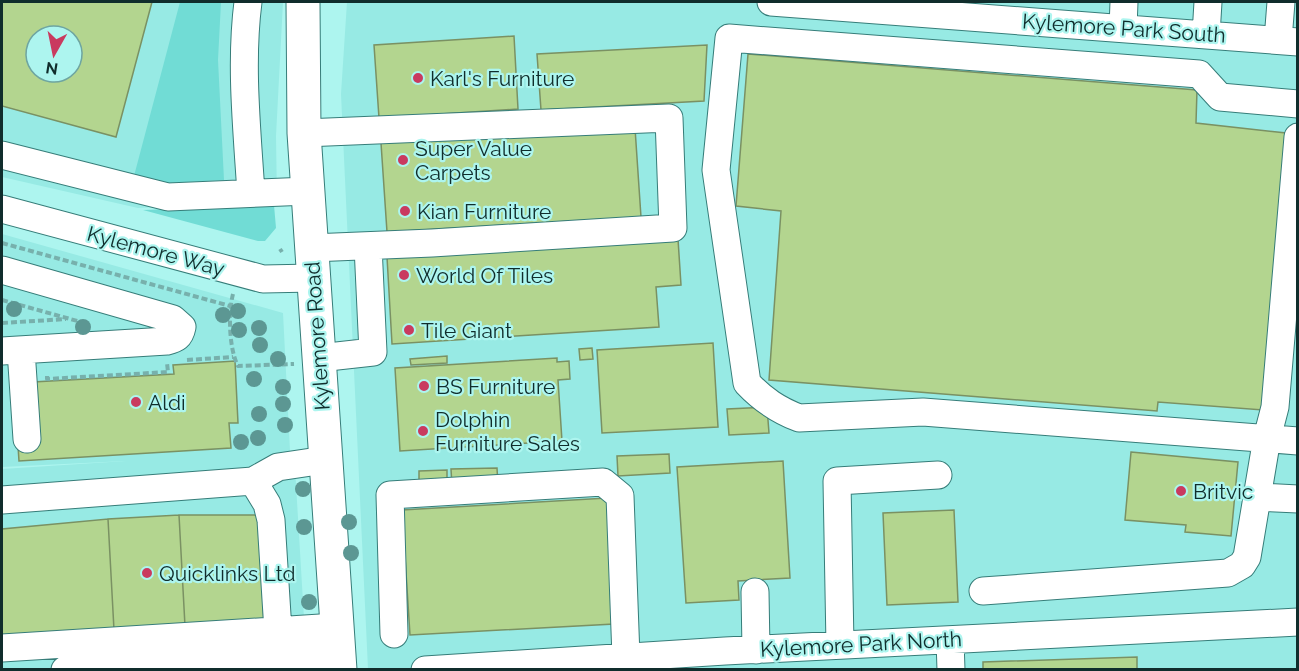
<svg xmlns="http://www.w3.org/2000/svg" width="1299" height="671" viewBox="0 0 1299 671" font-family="Raleway,sans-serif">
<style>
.built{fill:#97eae4;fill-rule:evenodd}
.green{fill:#71dcd5}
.building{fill:#b3d58f;stroke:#7a9163;stroke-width:1.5;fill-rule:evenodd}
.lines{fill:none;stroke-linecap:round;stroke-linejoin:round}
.minor-casing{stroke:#367d79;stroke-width:29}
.major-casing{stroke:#367d79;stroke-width:35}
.path{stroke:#77b0ac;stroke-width:4;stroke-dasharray:6 3;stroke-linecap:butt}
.minor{stroke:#fff;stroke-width:27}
.major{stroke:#fff;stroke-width:33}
.tree{fill:#5c9793}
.poi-dot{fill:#c93a5f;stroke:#adf5ef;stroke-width:2}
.labels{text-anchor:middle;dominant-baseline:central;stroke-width:4.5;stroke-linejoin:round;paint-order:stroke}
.street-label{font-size:21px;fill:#102d2c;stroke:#adf5ef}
.poi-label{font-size:21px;fill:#102d2c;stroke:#adf5ef;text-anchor:start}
</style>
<rect width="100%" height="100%" fill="#adf5ef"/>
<!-- built -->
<path class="built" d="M2,2H283L276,136L277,201L138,208L2,177ZM36,36H72V72H36Z
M347,2H1297V669H368L341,94Z
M2,234L283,313L290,451H294L307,669H2V469L126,461L2,467Z"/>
<!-- green -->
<path class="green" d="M180,2H221L218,60L224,180L169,183L134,176Z
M274,205L276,228L265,241H258L143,210Z"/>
<!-- building -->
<path class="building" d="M2,2H152L116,137L2,106ZM36,36H72V72H36Z
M514,36L518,109L379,118L374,45Z
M707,45L704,101L541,110L537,54Z
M748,54L1197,90L1196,123L1286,133L1263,410L1158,402L1157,411L769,380L781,211L736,206Z
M635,128L641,217L387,232L381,143Z
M678,239L681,285L656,287L659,327L392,344L387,257Z
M713,343L718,427L602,433L597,350Z
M592,348L593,359L580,360L579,349Z
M447,356V363L411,365L410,359Z
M557,358V362L569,361L570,379L558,380L562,441L400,451L395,368Z
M235,361L238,423H229L231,448L19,461L18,446L33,382L174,374L173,365Z
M767,407L769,433L729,435L727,409Z
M1131,452L1238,462L1231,536L1185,532L1186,525L1125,520Z
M669,454L670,473L618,476L617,456Z
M783,461L790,578L738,581L739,600L686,603L677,467Z
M497,468L498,485L452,486L451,469Z
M447,470V489L419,490V471Z
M607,498L614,624L410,635L402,510Z
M954,510L958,602L887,605L883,513Z
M179,515L185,626L114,630L108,519Z
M179,515H258L264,622L185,626Z
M108,519L114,630L2,636V529Z
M1137,657V670H983V662Z"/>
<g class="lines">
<defs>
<path id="minor" d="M248,2C240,64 247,130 251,193
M771,2L1298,42
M1123,28L1124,2
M1206,35L1208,2
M1278,40L1281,2
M1298,104L1220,97L1199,74L729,38L716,170L747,383C763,400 778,410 799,418L923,412L1298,441
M304,133L669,118L673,228L432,243L311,248
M2,155L168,197L308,191
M2,209L263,279L313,278
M2,270L173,319L182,327C180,337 176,339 167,341L2,351
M21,350L27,439
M319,358L373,352L368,246
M253,481L267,504L271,520L278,631
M1257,497L1298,499
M2,500L253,481L278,467L325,460
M983,591L1228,573L1242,565L1247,557L1267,438L1275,407L1298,137
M755,592L756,650
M394,634L390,495L603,482L620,496L626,657
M950,640L951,670
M840,645L837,481L938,475
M2,648L336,627
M65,670L338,654
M425,670L725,651L1298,622"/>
<path id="major" d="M303,2L304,133L340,670"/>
</defs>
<!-- minor casing -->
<use href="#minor" class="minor-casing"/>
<!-- major casing -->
<use href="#major" class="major-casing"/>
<!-- path -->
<path class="path" d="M2,243L230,306
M280,249L282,252
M233,294C228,313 229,349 238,366L294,364
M2,300L81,322
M2,323L66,319
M187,360L233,357
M47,376V379L168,372L167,363"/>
<!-- minor -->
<use href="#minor" class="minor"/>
<!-- major -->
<use href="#major" class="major"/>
</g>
<!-- trees -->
<g class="tree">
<circle cx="14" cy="309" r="8"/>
<circle cx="238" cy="311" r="8"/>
<circle cx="223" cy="315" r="8"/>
<circle cx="83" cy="327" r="8"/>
<circle cx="259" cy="328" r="8"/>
<circle cx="239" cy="330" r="8"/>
<circle cx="260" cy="345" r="8"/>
<circle cx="278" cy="359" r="8"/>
<circle cx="254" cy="379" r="8"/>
<circle cx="283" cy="387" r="8"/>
<circle cx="283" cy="404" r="8"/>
<circle cx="259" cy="414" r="8"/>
<circle cx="285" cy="425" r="8"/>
<circle cx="258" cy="438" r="8"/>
<circle cx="241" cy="442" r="8"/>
<circle cx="303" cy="489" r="8"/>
<circle cx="349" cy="522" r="8"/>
<circle cx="304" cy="527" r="8"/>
<circle cx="351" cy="553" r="8"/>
<circle cx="309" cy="602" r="8"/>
</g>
<!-- markers -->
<g class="poi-dot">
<circle cx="418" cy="78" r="6"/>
<circle cx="403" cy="160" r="6"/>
<circle cx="405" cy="211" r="6"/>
<circle cx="404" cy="275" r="6"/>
<circle cx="409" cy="330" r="6"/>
<circle cx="424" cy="386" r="6"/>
<circle cx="136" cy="402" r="6"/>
<circle cx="423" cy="431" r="6"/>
<circle cx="1181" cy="491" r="6"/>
<circle cx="147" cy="573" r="6"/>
</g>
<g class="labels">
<!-- street labels -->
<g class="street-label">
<text transform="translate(1124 28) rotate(4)">Kylemore Park South</text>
<text transform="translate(156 251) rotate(15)">Kylemore Way</text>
<text transform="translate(317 336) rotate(-94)">Kylemore Road</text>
<text transform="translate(861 644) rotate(-3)">Kylemore Park North</text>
</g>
<!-- poi labels -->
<g class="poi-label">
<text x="430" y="78">Karl's Furniture</text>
<text x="415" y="148">Super Value<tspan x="415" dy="24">Carpets</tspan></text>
<text x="417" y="211">Kian Furniture</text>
<text x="416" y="275">World Of Tiles</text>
<text x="421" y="330">Tile Giant</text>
<text x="436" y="386">BS Furniture</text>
<text x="148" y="402">Aldi</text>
<text x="435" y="419">Dolphin<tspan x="435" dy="24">Furniture Sales</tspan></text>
<text x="1193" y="491">Britvic</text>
<text x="159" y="573">Quicklinks Ltd</text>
</g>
</g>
<!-- border -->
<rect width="1299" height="671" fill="none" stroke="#102d2c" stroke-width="6"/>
<!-- north arrow -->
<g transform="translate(54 54) rotate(189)"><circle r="28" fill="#adf5ef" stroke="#6ea5a1" stroke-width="1.5"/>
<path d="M0-4.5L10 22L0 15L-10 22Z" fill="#c93a5f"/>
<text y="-9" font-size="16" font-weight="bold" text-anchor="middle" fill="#102d2c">N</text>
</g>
</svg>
